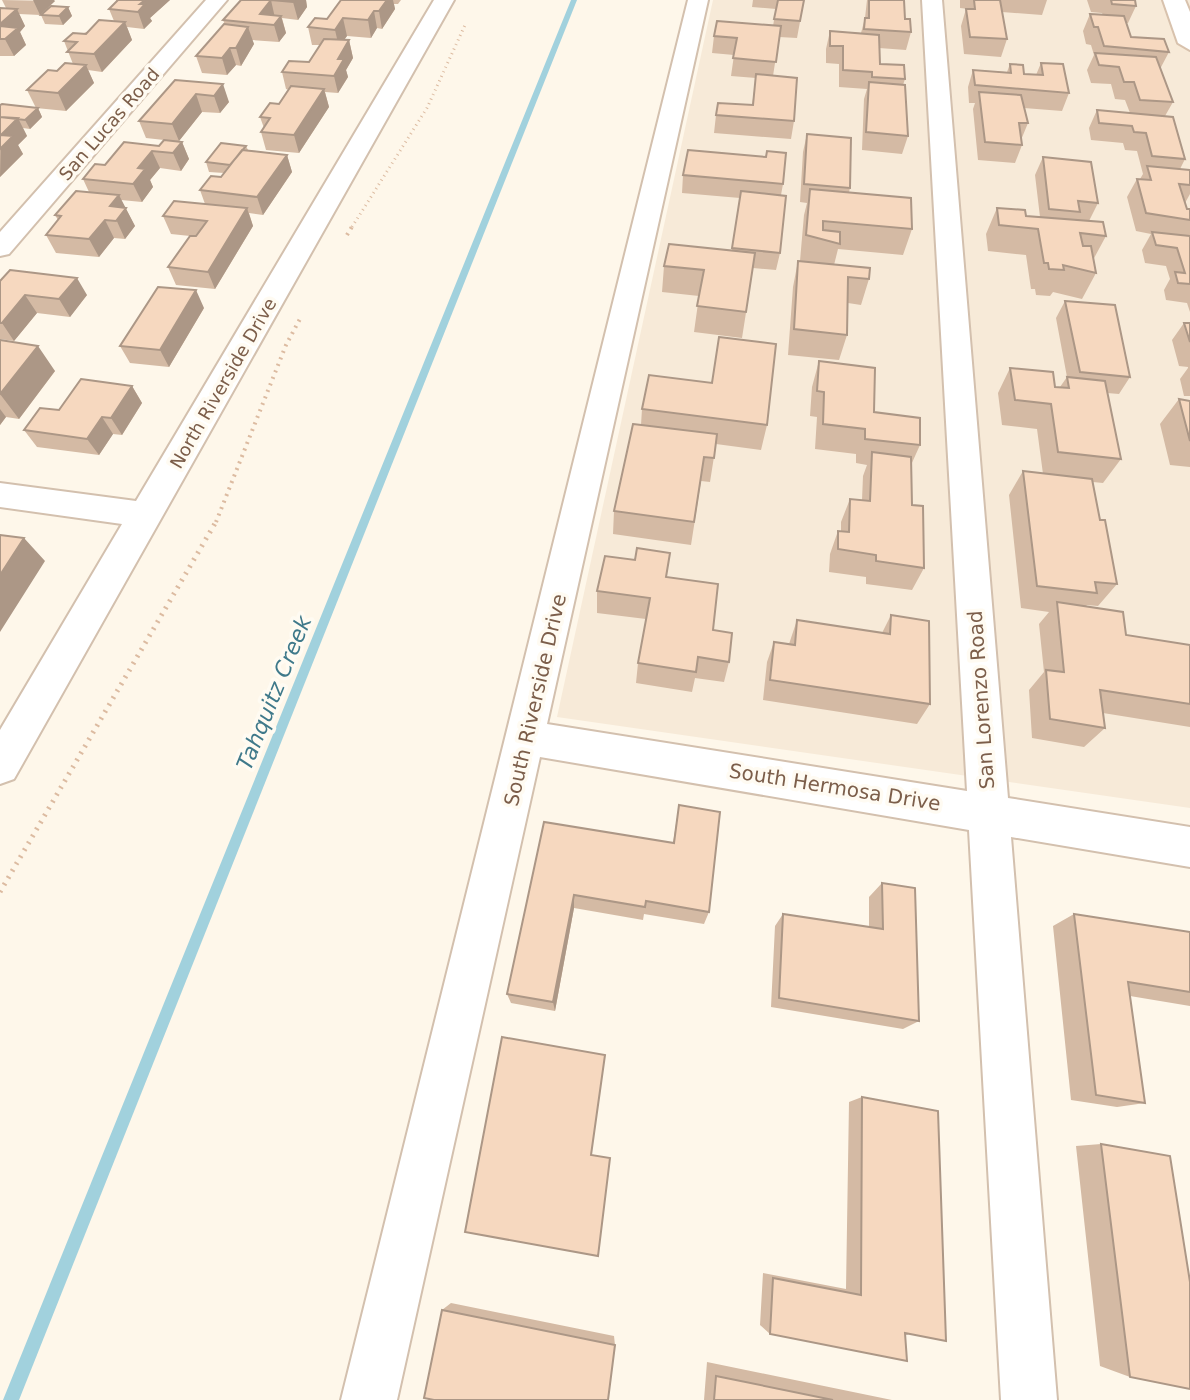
<svg xmlns="http://www.w3.org/2000/svg" width="1190" height="1400" viewBox="0 0 1190 1400" font-family="'DejaVu Sans',sans-serif">
<style>
.residential{fill:#f7ead8}
.lines{fill:none;stroke-linecap:round;stroke-linejoin:round}
.stream{fill:#a1d1dd;fill-rule:evenodd}
.street-casing{stroke:#d3c0ae;stroke-width:4}
.secondary-casing{stroke:#d8c2ad;stroke-width:4}
.path-far2{stroke:#dcbba1;stroke-width:3;stroke-dasharray:1 4;stroke-linecap:butt}
.path-far1{stroke:#dcbba1;stroke-width:4;stroke-dasharray:2 5;stroke-linecap:butt}
.path{stroke:#dcbba1;stroke-width:5;stroke-dasharray:2 6;stroke-linecap:butt}
.street{fill:#fff;fill-rule:evenodd}
.secondary{fill:#fff;fill-rule:evenodd}
.wall{fill:#d4baa4}
.shaded-wall{fill:#ac9786}
.building{fill:#f6d8bf;stroke:#ac9786;stroke-width:2}
.labels{text-anchor:middle;dominant-baseline:central;stroke-width:7;stroke-linejoin:round;paint-order:stroke}
.far-street-label{font-size:18px;fill:#7c5e4a;stroke:#fffbf2}
.street-label{font-size:20px;fill:#7c5e4a;stroke:#fffbf2}
.water-label{font-size:22px;font-style:italic;fill:#3f798a;stroke:#fffbf2}
</style>
<rect width="100%" height="100%" fill="#fef7ea"/>
<!-- residential -->
<path class="residential" d="M713,0H1190V808L557,717Z"/>
<g class="lines">
<!-- stream -->
<path class="stream" d="M571,0H577L19,1400H3Z"/>
<defs>
<path id="street" d="M206,0H227L9,254L0,256V232Z
M434,0H454L14,779L0,784V730L122,524L0,507V483L136,501Z
M688,0H708L547,724L967,791L922,0H942L1008,798L1190,827V867L1011,837L1057,1400H1001L969,830L540,757L397,1400H341Z"/>
<path id="secondary" d="M1163,0H1185L1190,12V50L1178,43Z"/>
</defs>
<!-- street casing -->
<use href="#street" class="street-casing"/>
<!-- secondary casing -->
<use href="#secondary" class="secondary-casing"/>
<!-- path-far2 -->
<path class="path-far2" d="M352,227L427,108L465,25"/>
<!-- path-far1 -->
<path class="path-far1" d="M347,235L353,225
M216,522L286,345L301,317"/>
<!-- path -->
<path class="path" d="M0,892L217,520"/>
<!-- street -->
<use href="#street" class="street"/>
<!-- secondary -->
<use href="#secondary" class="secondary"/>
</g>
<!-- wall -->
<path class="wall" d="M2,0L55,1L40,15L19,14L25,26L20,32L26,45L14,56H0V8H6Z
M116,0H170L150,18L152,21L144,29L127,27L132,40L102,72L88,70L94,83L66,111L36,108L27,90L57,71L73,64L64,41L114,21L109,9L116,2Z
M241,0H306L307,7L298,20L282,18L286,33L279,42L252,40L254,44L241,66L236,65L227,75L202,73L196,56L225,25L223,20Z
M341,0H401L398,4H394L395,9L382,29L377,28L371,38L347,36L344,40H349L353,58L346,70L348,77L338,93L325,92L329,107L299,153L266,150L261,132L264,128L260,117L279,104L289,90L286,89L282,72L309,62L320,45H312L308,27L327,19Z
M753,0H804L797,38L779,37L773,76L794,121L791,139L714,133L716,115L752,105L756,78L731,76L734,55L712,53L714,36L773,26L776,9L752,7Z
M867,0H904L905,19L911,32L906,50L879,48L880,64L905,79L903,85L908,136L902,154L862,150L864,99L867,89L839,87V64L826,63V49L830,31L861,33L865,18Z
M960,0H1047L1042,15L1002,12L1007,39L1001,57L964,54L961,26L966,9H969L960,8Z
M1087,0H1135L1136,6L1128,23H1126L1131,37L1169,52L1160,69L1173,102L1165,116L1185,159L1180,169L1190,170V194L1185,203L1187,209H1190V312L1187,303L1166,300L1164,290L1170,279L1166,266L1145,263L1142,250L1151,234L1136,231L1127,197L1137,179H1140L1143,174L1137,151L1125,150L1123,143L1091,140L1089,128L1097,110L1130,113L1125,100L1115,99L1111,84L1091,83L1087,70L1094,55L1091,45L1086,44L1083,31L1090,14L1103,15L1102,13L1091,12Z
M68,7L72,16L63,25L45,24L41,15Z
M1041,63L1069,93L1062,111L1024,108L1028,123L1021,140L1022,145L1015,163L978,160L973,109L975,103H969L968,87L973,70L1007,72L1010,64L1024,74L1036,75Z
M175,80L229,102L220,113L202,112L179,141L182,142L189,159L181,171L160,168L150,180L153,187L142,202L121,200L135,226L125,239L114,238L99,257L56,253L46,235L58,220L55,215L89,192L83,179L105,165L159,146L164,140L146,138L139,121Z
M0,105L38,108L42,117L30,129L23,128L27,136L18,145L23,154L0,177Z
M807,134L850,188L849,192L912,229L903,255L838,249L834,265L869,279L861,305L848,303L847,335L839,360L788,355L793,287L798,261L806,262L800,261L804,215L807,203L800,202L803,152Z
M246,146L248,150L287,155L292,172L263,215L249,213L253,226L215,289L176,285L168,267L190,236L171,234L163,216L205,204L200,190L221,177L224,173L209,172L206,162Z
M1043,157L1098,203L1089,221L1077,220L1106,236L1093,260L1096,273L1082,299L1053,292L1050,296L1036,295L1035,289H1031L1026,255L988,251L986,234L997,208L1026,216L1040,217L1035,175Z
M683,175L783,184L781,195L780,253L776,270L753,268L742,338L694,332L699,296L662,292L664,266L732,250L740,198L682,193Z
M0,281L87,295L70,317L37,313L14,341L0,339Z
M1065,301L1130,377L1119,394L1107,393L1121,459L1103,483L1093,482L1100,520L1117,584L1098,606L1087,605L1086,606L1126,635L1190,645V727L1103,713L1105,728L1084,747L1032,738L1029,690L1044,672L1039,624L1049,612L1021,608L1009,495L1023,471L1043,474L1037,429L1002,425L998,393L1010,368L1055,387H1060L1067,377L1056,318Z
M204,308L169,367L130,363L120,346Z
M1184,323H1190V396H1184L1180,379L1188,368V367L1179,366L1172,340Z
M0,340L55,371L19,419L6,417L0,425Z
M819,361L874,412L920,445L911,465L912,505L924,568L912,590L866,584V577L829,572L830,554L838,531H841V522L850,499L862,500L863,476L867,465L856,463V454L815,449L817,417L810,416L812,387Z
M132,386L142,403L122,435L113,434L99,455L37,447L24,430L59,410Z
M1179,399L1190,401V467L1170,465L1160,424Z
M642,409L767,425L761,450L716,444L710,482L701,481L691,545L613,534L614,511L641,425Z
M667,577L713,630L729,662L724,682L695,678L692,692L636,683L638,663L646,619L597,613V591Z
M891,615L930,704L917,724L763,700L767,662L774,642L789,644L797,620L882,633Z
M679,805L709,912L704,924L644,914L643,920L574,908L555,1011L511,1003L507,994L544,822L673,843Z
M882,883L919,1021L903,1029L771,1007L775,926L783,914L869,927V897Z
M1074,914L1190,932V1006L1130,996L1145,1103L1117,1107L1071,1100L1053,926Z
M862,1097L905,1333L770,1334L760,1325L763,1273L846,1289L849,1102Z
M1101,1144L1130,1377L1100,1366L1076,1146Z
M451,1303L614,1336L615,1345L442,1310Z
M707,1362L892,1400H704Z"/>
<!-- shaded-wall -->
<path class="shaded-wall" d="M33,0H54L55,1L40,15Z
M145,0H170L150,18L152,21L144,29L138,12L140,4Z
M271,0L275,18L260,14Z
M295,0H306L307,7L298,20L293,2Z
M387,0H393L395,9L382,29L379,11Z
M68,7L72,16L63,25L59,16Z
M17,9L25,26L20,32L26,45L14,56L0,30V24Z
M374,11L377,28L371,38L368,20Z
M281,16L286,33L279,42L274,25Z
M343,18L347,36L339,47L335,30Z
M125,22L132,40L102,72L94,54Z
M248,27L254,44L241,66L236,48Z
M349,40L353,58L346,70L348,77L338,93L334,76L338,59Z
M230,48L236,65L227,75L222,58Z
M86,65L94,83L66,111L58,93Z
M223,84L229,102L220,113L214,96Z
M324,89L329,107L299,153L294,135Z
M196,94L202,112L179,141L172,124Z
M38,108L42,117L30,129L25,120Z
M18,118L27,136L18,145L23,154L0,177L1,135Z
M182,142L189,159L181,171L173,153Z
M152,151L160,168L150,180L153,187L142,202L133,184L138,168Z
M287,155L292,172L263,215L257,197Z
M119,195L135,226L125,239L110,206Z
M247,208L253,226L215,289L208,272Z
M105,220L114,238L99,257L89,239Z
M77,278L87,295L70,317L59,299Z
M196,290L204,308L169,367L160,350Z
M25,295L37,313L14,341L2,323Z
M38,346L55,371L19,419L0,394Z
M132,386L142,403L122,435L111,418Z
M0,409L6,417L0,425Z
M102,417L113,434L99,455L87,439Z
M24,538L45,561L0,632V575Z
M574,895V908L555,1011L553,1002Z"/>
<!-- building -->
<path class="building" d="M118,0H145L140,4H145L138,12L109,9Z
M241,0H295L293,2L271,0L260,14L281,16L274,25L223,20Z
M341,0H387L379,11H374L368,20L343,18L335,30L308,27L315,18L327,19Z
M778,0H804L800,21L774,19Z
M869,0H904L905,19H910L911,32L864,29L865,18H869Z
M974,0H1000L1007,39L970,37L966,9H975Z
M1111,0H1135L1136,6L1112,4Z
M51,6L68,7L59,16L41,15Z
M0,8L17,9L0,24Z
M1090,14L1124,16L1131,37L1164,39L1169,52L1104,46L1098,27H1094Z
M99,20L125,22L94,54L67,52L77,42L64,41L73,33L86,34Z
M717,21L781,26L776,62L733,58L737,38L714,36Z
M224,24L248,27L236,48H230L222,58L196,56Z
M0,26L18,28L5,39H0Z
M830,31L879,35L880,64L904,65L905,79L872,77V72L843,70V46H830Z
M324,39L349,40L338,59H344L334,76L282,72L289,61L309,62Z
M1095,53L1156,57L1173,102L1140,100L1134,82H1124L1119,67L1099,65Z
M65,63L86,65L58,93L27,90L48,70L57,71Z
M1041,63L1063,64L1069,93L975,85L973,70L1011,73L1010,64L1023,65L1024,74L1043,75Z
M756,74L797,78L794,121L716,115L718,103L753,105Z
M175,80L223,84L214,96L196,94L172,124L139,121Z
M869,82L905,85L908,136L866,132Z
M291,86L324,89L294,135L261,132L270,118L260,117L270,103L279,104Z
M979,92L1021,95L1028,123H1019L1022,145L985,142Z
M2,104L38,108L25,120L17,119L0,117V105Z
M1097,110L1173,117L1185,159L1152,156L1146,133L1134,132L1132,126L1099,123Z
M0,117L18,118L1,135L13,136L0,149Z
M807,134L851,138L850,188L804,184Z
M164,140L182,142L173,153L152,151L138,168L145,169L133,184L83,179L95,164L105,165L124,142L159,146Z
M221,143L246,146L230,165L206,162Z
M242,150L287,155L257,197L200,190L211,176L221,177Z
M688,150L766,157L767,151L786,153L783,184L683,175Z
M1043,157L1091,162L1098,203L1078,201L1080,212L1049,209Z
M1147,166L1190,170V185L1179,184L1187,209H1190V220L1146,213L1137,179L1151,180Z
M810,189L911,198L912,229L823,221V230L840,232V244L806,235Z
M76,191L119,195L110,206L126,208L116,221L105,220L89,239L46,235L61,216L55,215Z
M741,191L786,196L780,253L732,248Z
M174,201L247,208L208,272L168,267L190,236H196L207,221L163,216Z
M997,208L1025,210L1026,216L1103,222L1106,236L1080,233L1083,246H1091L1096,273L1063,265L1064,270L1049,269L1048,263H1044L1038,229L999,225Z
M1152,232L1190,236V284L1178,283L1175,272L1185,273L1177,248L1156,245Z
M669,244L755,253L746,312L697,306L704,270L664,266Z
M798,261L870,268L869,279L848,277L847,335L794,329Z
M10,270L77,278L59,299L25,295L2,323H0V281Z
M158,287L196,290L160,350L120,346Z
M1065,301L1115,305L1130,377L1080,372Z
M1184,323H1190V342Z
M719,337L776,344L767,425L642,409L649,375L712,383Z
M0,340L38,346L0,394Z
M819,361L875,368L874,412L920,418V445L865,439V429L823,424L824,392L817,391Z
M1010,368L1053,372L1055,387L1069,388L1067,377L1105,381L1121,459L1058,452L1051,404L1015,400Z
M81,379L132,386L111,418L102,417L87,439L24,430L40,408L59,410Z
M1179,399L1190,401V441Z
M633,424L717,434L714,458L704,457L694,522L614,511Z
M872,452L911,457L912,505L923,506L924,568L876,561V555L838,549V531L849,532L850,499L870,501Z
M1023,471L1092,479L1100,520H1105L1117,584L1095,582L1097,593L1037,586Z
M0,535L24,538L0,575Z
M637,548L670,553L666,577L718,584L713,630L732,633L729,662L698,657L696,672L638,663L650,598L597,591L605,556L635,560Z
M1057,602L1123,612L1126,635L1190,645V704L1100,690L1105,728L1050,719L1046,670L1064,672Z
M891,615L929,621L930,704L770,680L774,642L795,645L797,620L890,634Z
M679,805L720,812L709,912L646,901L645,907L574,895L553,1002L507,994L544,822L674,843Z
M882,883L915,888L919,1021L779,998L783,914L883,929Z
M1074,914L1190,932V992L1128,982L1145,1103L1096,1095Z
M502,1037L605,1055L591,1155L610,1158L598,1256L465,1232Z
M862,1097L938,1111L946,1341L905,1333L907,1361L770,1334L773,1278L861,1295Z
M1101,1144L1170,1156L1190,1282V1389L1130,1377Z
M442,1310L615,1345L608,1400H434L424,1398Z
M716,1376L833,1400H714Z"/>
<g class="labels">
<!-- far-street labels -->
<g class="far-street-label">
<text transform="translate(109 124) rotate(-49)">San Lucas Road</text>
<text transform="translate(223 383) rotate(-60)">North Riverside Drive</text>
</g>
<!-- street labels -->
<g class="street-label">
<text transform="translate(535 700) rotate(-77)">South Riverside Drive</text>
<text transform="translate(981 700) rotate(-94)">San Lorenzo Road</text>
<text transform="translate(835 787) rotate(9)">South Hermosa Drive</text>
</g>
<!-- water labels -->
<g class="water-label">
<text transform="translate(274 693) rotate(-68)">Tahquitz Creek</text>
</g>
</g>
</svg>
